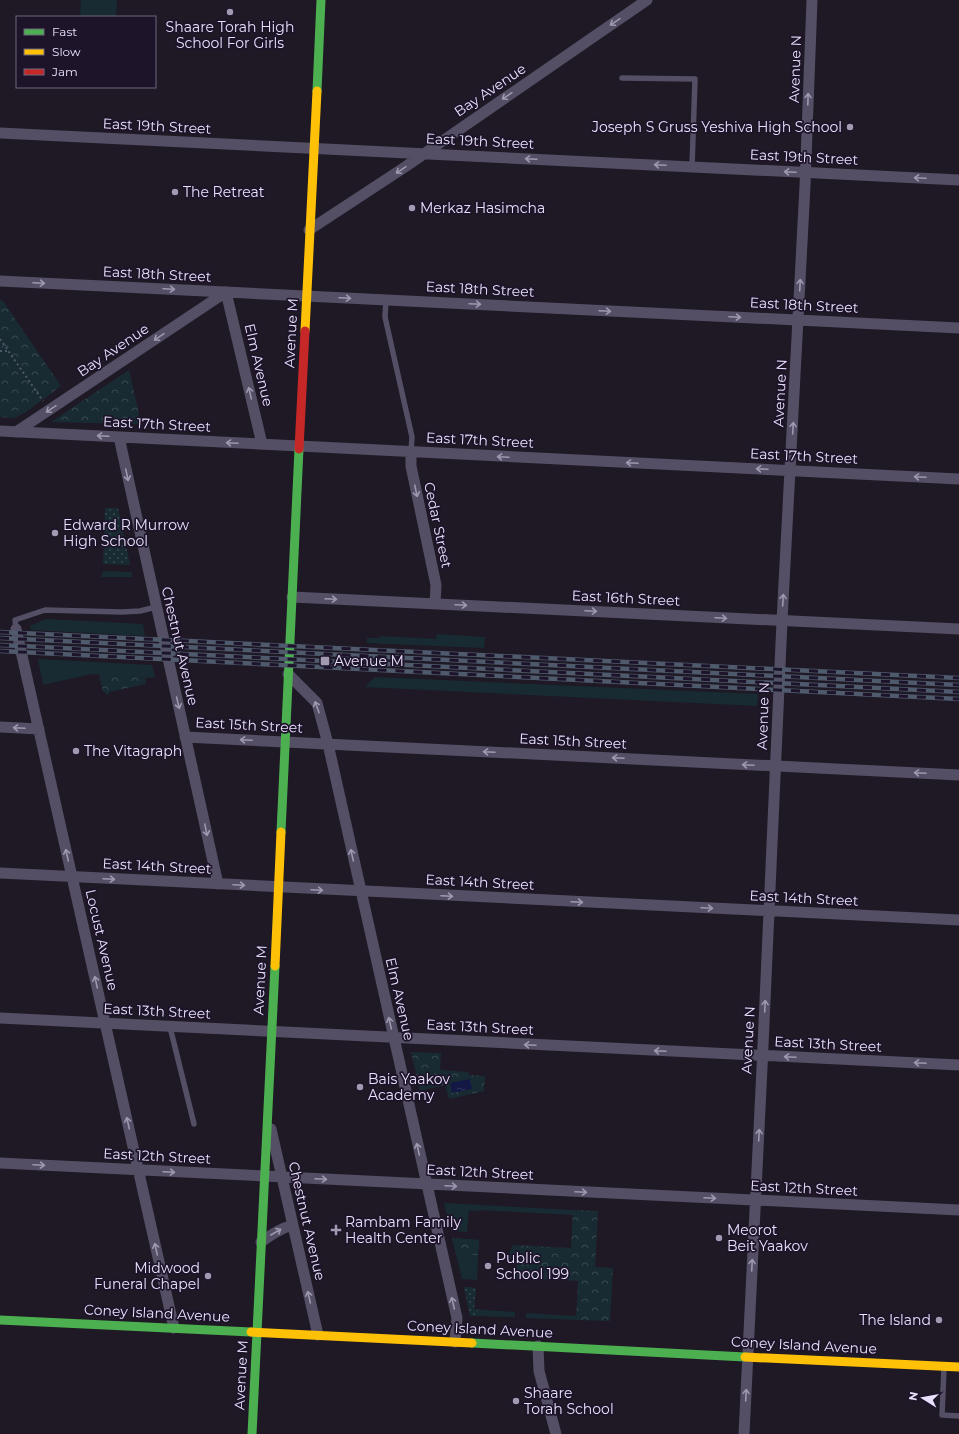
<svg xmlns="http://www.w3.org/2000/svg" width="959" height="1434" viewBox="0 0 959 1434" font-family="Montserrat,sans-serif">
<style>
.grass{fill:#182b32}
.forest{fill:url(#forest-crowns)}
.garden{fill:url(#garden-dots)}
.water{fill:url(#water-ripples)}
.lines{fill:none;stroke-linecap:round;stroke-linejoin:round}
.path{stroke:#515666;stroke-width:2;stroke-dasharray:2 3;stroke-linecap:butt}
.lane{stroke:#544f65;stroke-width:5.5}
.street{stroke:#544f65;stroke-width:11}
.fast{stroke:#4caf50;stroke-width:9}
.slow{stroke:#ffc107;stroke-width:9}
.jam{stroke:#c62828;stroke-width:9}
.rail-casing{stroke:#4f5a6d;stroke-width:4.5}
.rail{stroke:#1d142a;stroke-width:3;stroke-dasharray:9;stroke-linecap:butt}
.oneway{stroke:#9e98b0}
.poi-dot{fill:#a29ab1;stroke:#1d142a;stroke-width:1.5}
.labels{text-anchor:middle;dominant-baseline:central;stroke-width:3.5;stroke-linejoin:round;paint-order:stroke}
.poi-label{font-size:14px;fill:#e9e0fc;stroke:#1d142a;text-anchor:start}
.street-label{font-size:14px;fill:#e9e0fc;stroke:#1d142a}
</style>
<defs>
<pattern id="forest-crowns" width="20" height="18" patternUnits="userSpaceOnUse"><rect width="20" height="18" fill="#182b32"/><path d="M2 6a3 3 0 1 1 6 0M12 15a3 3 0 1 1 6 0" fill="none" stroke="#3a4951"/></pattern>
<pattern id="garden-dots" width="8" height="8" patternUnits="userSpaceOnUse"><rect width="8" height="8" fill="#182b32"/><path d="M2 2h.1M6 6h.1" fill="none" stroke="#3a4951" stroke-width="1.8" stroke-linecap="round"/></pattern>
<pattern id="water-ripples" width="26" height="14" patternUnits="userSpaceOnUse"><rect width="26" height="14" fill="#121843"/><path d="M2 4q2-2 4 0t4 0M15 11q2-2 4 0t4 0" fill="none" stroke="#34395f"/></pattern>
</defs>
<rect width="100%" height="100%" fill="#1e1925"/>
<!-- grass -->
<path class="grass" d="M81,0H117L116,16L80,17Z
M103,571L131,572L133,577H101Z
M46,619L143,624L145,636L31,630L30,626Z
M437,634L485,637L484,648L367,643V638H380V636L436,639Z
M38,659L152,665L155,677L150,678L92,674L43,685Z
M375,677L758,694L757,706L365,687Z
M444,1203L573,1210V1215L479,1210V1211H469L467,1232L451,1231Z
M452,1238L479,1240L477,1280L462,1279Z
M464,1287L476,1288L474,1309L515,1312V1317L470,1316Z
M526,1313L576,1316V1320L526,1318Z"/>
<!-- forest -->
<path class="forest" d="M0,296V300L3,301L61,386L26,412L14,418L0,417Z
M129,370L139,414L138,424L51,422Z
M99,674L145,678L146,684L109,692V694L106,695L105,692H103Z
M411,1052L441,1053L440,1070L469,1072V1075L485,1076L484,1091L449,1099L445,1085L420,1091Z
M573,1210L598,1211L595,1267L613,1268L610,1321L576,1320L578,1281L513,1278V1273H516L517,1259L509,1258L510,1251H511L512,1245L571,1248Z
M452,1238L479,1240L478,1255L456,1254Z"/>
<!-- garden -->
<path class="garden" d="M105,508H118L130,565L103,564Z
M464,1287L476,1288L474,1309L478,1310V1316H470Z"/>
<!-- water -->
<path class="water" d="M470,1079L472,1089L452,1093L450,1083Z"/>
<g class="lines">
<!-- path -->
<path class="path" d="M0,339L43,401
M0,351H8"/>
<!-- lane -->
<path class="lane" d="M622,78L695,79L692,167
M386,300L385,317L412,437L411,452
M16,629L15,620L45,610L122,612L140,611L156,607
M170,1027L194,1124
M944,1368L942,1415L959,1416"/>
<!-- street -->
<path class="street" d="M0,133L959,180
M309,230L405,167L647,0
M0,281L959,328
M0,431L959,479
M16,432L226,292L262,444
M119,437L218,884
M411,452V466L436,585L435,604
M292,597L959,629
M16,629L174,1328
M288,674L317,703L328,744L457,1318L455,1342
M0,727L39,729
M185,737L959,775
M0,873L959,920
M0,1018L959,1065
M271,1129L318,1335
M0,1163L959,1210
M261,1242C271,1235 281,1228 293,1225
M538,1346L539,1371L556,1434
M744,1434L762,1068L782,621L805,186L812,0"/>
<!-- fast -->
<path class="fast" d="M317,91L321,0
M281,832L299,449
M0,1320L251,1332
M472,1343L745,1357
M252,1434L275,966"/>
<!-- slow -->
<path class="slow" d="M305,331L317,91
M275,966L281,832
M251,1332L472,1343
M745,1357L959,1367"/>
<!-- jam -->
<path class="jam" d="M299,449L305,331"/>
<defs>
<path id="rail" d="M0,632L959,678
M0,638L959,685
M0,645L959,692
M0,651L959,699"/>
</defs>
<!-- rail casing -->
<use href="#rail" class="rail-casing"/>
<!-- rail -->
<use href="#rail" class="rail"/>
</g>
<!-- one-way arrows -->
<defs><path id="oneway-shaft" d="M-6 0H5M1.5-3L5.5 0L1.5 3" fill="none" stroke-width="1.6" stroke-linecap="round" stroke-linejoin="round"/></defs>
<g class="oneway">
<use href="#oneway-shaft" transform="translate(615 22) rotate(146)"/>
<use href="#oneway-shaft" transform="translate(507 96) rotate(146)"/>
<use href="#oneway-shaft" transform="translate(808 99) rotate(-88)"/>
<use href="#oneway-shaft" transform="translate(531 159) rotate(-177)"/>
<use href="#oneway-shaft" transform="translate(660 165) rotate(-177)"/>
<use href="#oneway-shaft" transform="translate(401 170) rotate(146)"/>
<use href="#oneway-shaft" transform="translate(790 172) rotate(-177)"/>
<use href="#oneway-shaft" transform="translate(920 178) rotate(-177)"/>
<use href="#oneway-shaft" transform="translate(39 283) rotate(3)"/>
<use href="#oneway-shaft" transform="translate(800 285) rotate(-87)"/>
<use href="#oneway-shaft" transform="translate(169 289) rotate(3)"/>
<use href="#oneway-shaft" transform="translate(345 298) rotate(3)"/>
<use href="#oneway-shaft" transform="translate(475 304) rotate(3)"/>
<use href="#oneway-shaft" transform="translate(605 311) rotate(3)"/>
<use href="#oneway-shaft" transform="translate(735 317) rotate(3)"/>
<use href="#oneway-shaft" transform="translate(159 337) rotate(146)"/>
<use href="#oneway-shaft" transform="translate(250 393) rotate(-103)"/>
<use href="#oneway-shaft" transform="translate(51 409) rotate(146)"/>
<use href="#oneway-shaft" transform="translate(793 428) rotate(-87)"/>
<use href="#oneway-shaft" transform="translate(103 436) rotate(-177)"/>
<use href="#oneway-shaft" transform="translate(232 443) rotate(-177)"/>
<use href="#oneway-shaft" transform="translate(503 457) rotate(-177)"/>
<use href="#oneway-shaft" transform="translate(632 463) rotate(-177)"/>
<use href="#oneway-shaft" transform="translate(762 469) rotate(-177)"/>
<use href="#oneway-shaft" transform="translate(127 475) rotate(78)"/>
<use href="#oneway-shaft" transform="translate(920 477) rotate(-177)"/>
<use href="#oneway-shaft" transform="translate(416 491) rotate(78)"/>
<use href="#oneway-shaft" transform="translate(331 599) rotate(3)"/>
<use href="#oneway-shaft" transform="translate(783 600) rotate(-87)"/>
<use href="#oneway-shaft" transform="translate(461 605) rotate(3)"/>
<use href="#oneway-shaft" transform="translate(591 611) rotate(3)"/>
<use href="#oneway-shaft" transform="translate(721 618) rotate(3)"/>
<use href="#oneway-shaft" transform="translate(178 703) rotate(77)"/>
<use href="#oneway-shaft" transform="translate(317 707) rotate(-110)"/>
<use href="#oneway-shaft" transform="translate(19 728) rotate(-177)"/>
<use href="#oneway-shaft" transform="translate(246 740) rotate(-177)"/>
<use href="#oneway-shaft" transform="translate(489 752) rotate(-177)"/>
<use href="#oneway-shaft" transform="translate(618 758) rotate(-177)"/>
<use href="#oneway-shaft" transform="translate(748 765) rotate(-177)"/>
<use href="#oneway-shaft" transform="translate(920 773) rotate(-177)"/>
<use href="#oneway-shaft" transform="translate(206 830) rotate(78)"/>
<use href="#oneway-shaft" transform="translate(67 855) rotate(-103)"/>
<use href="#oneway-shaft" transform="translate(352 855) rotate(-103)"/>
<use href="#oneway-shaft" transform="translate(109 879) rotate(3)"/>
<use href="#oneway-shaft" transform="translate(239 885) rotate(3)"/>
<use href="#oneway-shaft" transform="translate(317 890) rotate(3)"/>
<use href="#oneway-shaft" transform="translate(447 896) rotate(3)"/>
<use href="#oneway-shaft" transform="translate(577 902) rotate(3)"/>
<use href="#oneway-shaft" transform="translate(707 908) rotate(3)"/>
<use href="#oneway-shaft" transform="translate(96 982) rotate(-103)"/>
<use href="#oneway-shaft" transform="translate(765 1006) rotate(-87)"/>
<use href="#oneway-shaft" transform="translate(390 1023) rotate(-103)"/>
<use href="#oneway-shaft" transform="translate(530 1045) rotate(-177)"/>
<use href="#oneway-shaft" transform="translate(660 1051) rotate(-177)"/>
<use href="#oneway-shaft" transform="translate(790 1057) rotate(-177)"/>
<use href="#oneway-shaft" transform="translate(920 1063) rotate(-177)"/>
<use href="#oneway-shaft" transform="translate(128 1123) rotate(-103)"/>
<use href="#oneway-shaft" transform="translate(759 1135) rotate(-87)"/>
<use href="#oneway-shaft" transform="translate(418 1149) rotate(-103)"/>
<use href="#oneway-shaft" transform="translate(39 1165) rotate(3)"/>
<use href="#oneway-shaft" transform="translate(169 1172) rotate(3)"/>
<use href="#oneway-shaft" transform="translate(321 1179) rotate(3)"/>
<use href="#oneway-shaft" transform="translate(451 1186) rotate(3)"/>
<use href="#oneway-shaft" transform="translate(581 1192) rotate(3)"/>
<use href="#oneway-shaft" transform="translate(710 1198) rotate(3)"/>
<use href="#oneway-shaft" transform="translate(276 1232) rotate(-30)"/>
<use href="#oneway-shaft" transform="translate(156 1249) rotate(-103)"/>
<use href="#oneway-shaft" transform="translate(752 1265) rotate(-87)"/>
<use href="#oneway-shaft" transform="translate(309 1297) rotate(-103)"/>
<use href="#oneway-shaft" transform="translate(453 1303) rotate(-103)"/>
<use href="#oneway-shaft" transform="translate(746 1395) rotate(-87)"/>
</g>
<!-- markers -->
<g class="poi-dot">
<circle cx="230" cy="12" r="4"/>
<circle cx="850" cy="127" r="4"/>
<circle cx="175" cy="192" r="4"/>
<circle cx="412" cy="208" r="4"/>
<circle cx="55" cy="533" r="4"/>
<rect x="320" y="656" width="10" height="10" rx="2"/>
<circle cx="76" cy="751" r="4"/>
<circle cx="360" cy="1087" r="4"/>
<path d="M334 1224h4v4h4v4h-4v4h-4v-4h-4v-4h4z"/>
<circle cx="719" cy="1238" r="4"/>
<circle cx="488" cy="1266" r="4"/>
<circle cx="208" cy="1276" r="4"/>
<circle cx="939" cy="1320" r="4"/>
<circle cx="516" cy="1401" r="4"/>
</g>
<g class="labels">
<!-- poi labels -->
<g class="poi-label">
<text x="230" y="27" text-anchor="middle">Shaare Torah High<tspan x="230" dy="16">School For Girls</tspan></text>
<text x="842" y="127" text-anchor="end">Joseph S Gruss Yeshiva High School</text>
<text x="183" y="192">The Retreat</text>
<text x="420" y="208">Merkaz Hasimcha</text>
<text x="63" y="525">Edward R Murrow<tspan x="63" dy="16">High School</tspan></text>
<text x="334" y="661">Avenue M</text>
<text x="84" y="751">The Vitagraph</text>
<text x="368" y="1079">Bais Yaakov<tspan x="368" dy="16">Academy</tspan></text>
<text x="345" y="1222">Rambam Family<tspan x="345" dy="16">Health Center</tspan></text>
<text x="727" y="1230">Meorot<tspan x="727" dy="16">Beit Yaakov</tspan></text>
<text x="496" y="1258">Public<tspan x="496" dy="16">School 199</tspan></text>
<text x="200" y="1268" text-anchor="end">Midwood<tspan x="200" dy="16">Funeral Chapel</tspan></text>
<text x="931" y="1320" text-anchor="end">The Island</text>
<text x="524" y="1393">Shaare<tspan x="524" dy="16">Torah School</tspan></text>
</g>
<!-- street labels -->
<g class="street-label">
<text transform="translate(795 69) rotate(-88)">Avenue N</text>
<text transform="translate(490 90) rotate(-34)">Bay Avenue</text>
<text transform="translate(157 126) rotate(3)">East 19th Street</text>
<text transform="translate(480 141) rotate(3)">East 19th Street</text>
<text transform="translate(804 157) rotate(3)">East 19th Street</text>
<text transform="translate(157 274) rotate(3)">East 18th Street</text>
<text transform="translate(480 289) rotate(3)">East 18th Street</text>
<text transform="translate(804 305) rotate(3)">East 18th Street</text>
<text transform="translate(291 333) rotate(-87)">Avenue M</text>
<text transform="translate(113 350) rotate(-34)">Bay Avenue</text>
<text transform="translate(259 365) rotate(77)">Elm Avenue</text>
<text transform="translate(780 393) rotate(-87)">Avenue N</text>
<text transform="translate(157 424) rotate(3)">East 17th Street</text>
<text transform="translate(480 440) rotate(3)">East 17th Street</text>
<text transform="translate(804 456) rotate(3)">East 17th Street</text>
<text transform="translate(438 525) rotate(78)">Cedar Street</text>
<text transform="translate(626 598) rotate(3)">East 16th Street</text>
<text transform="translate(180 646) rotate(77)">Chestnut Avenue</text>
<text transform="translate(763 716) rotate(-88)">Avenue N</text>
<text transform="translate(249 725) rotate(3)">East 15th Street</text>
<text transform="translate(573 741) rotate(3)">East 15th Street</text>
<text transform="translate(157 866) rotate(3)">East 14th Street</text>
<text transform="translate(480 882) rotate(3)">East 14th Street</text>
<text transform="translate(804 898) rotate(3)">East 14th Street</text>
<text transform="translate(102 940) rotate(77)">Locust Avenue</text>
<text transform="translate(260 980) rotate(-87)">Avenue M</text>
<text transform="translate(400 999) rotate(77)">Elm Avenue</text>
<text transform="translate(157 1011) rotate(3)">East 13th Street</text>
<text transform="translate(480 1027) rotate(3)">East 13th Street</text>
<text transform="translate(748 1040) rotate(-87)">Avenue N</text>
<text transform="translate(828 1044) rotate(3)">East 13th Street</text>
<text transform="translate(157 1156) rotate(3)">East 12th Street</text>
<text transform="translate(480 1172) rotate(3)">East 12th Street</text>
<text transform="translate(804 1188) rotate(3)">East 12th Street</text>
<text transform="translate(307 1221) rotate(77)">Chestnut Avenue</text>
<text transform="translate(157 1313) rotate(3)">Coney Island Avenue</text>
<text transform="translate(480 1329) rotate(3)">Coney Island Avenue</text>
<text transform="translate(804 1345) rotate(3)">Coney Island Avenue</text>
<text transform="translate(241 1375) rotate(-87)">Avenue M</text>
</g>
</g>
<!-- legend -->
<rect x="16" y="16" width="140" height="72" fill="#1d142a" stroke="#6f667e"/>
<rect x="24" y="29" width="20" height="6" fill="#4caf50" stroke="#6f667e"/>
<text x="52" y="36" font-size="12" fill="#e9e0fc">Fast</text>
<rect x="24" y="49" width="20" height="6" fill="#ffc107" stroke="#6f667e"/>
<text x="52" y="56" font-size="12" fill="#e9e0fc">Slow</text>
<rect x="24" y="69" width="20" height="6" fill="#c62828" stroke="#6f667e"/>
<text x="52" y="76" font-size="12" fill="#e9e0fc">Jam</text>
<!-- north arrow -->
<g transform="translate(923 1398) rotate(281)" stroke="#1d142a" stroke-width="3" paint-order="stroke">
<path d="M0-3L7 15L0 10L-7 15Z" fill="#e9e0fc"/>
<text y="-6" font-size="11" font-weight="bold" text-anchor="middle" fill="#e9e0fc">N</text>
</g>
</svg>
